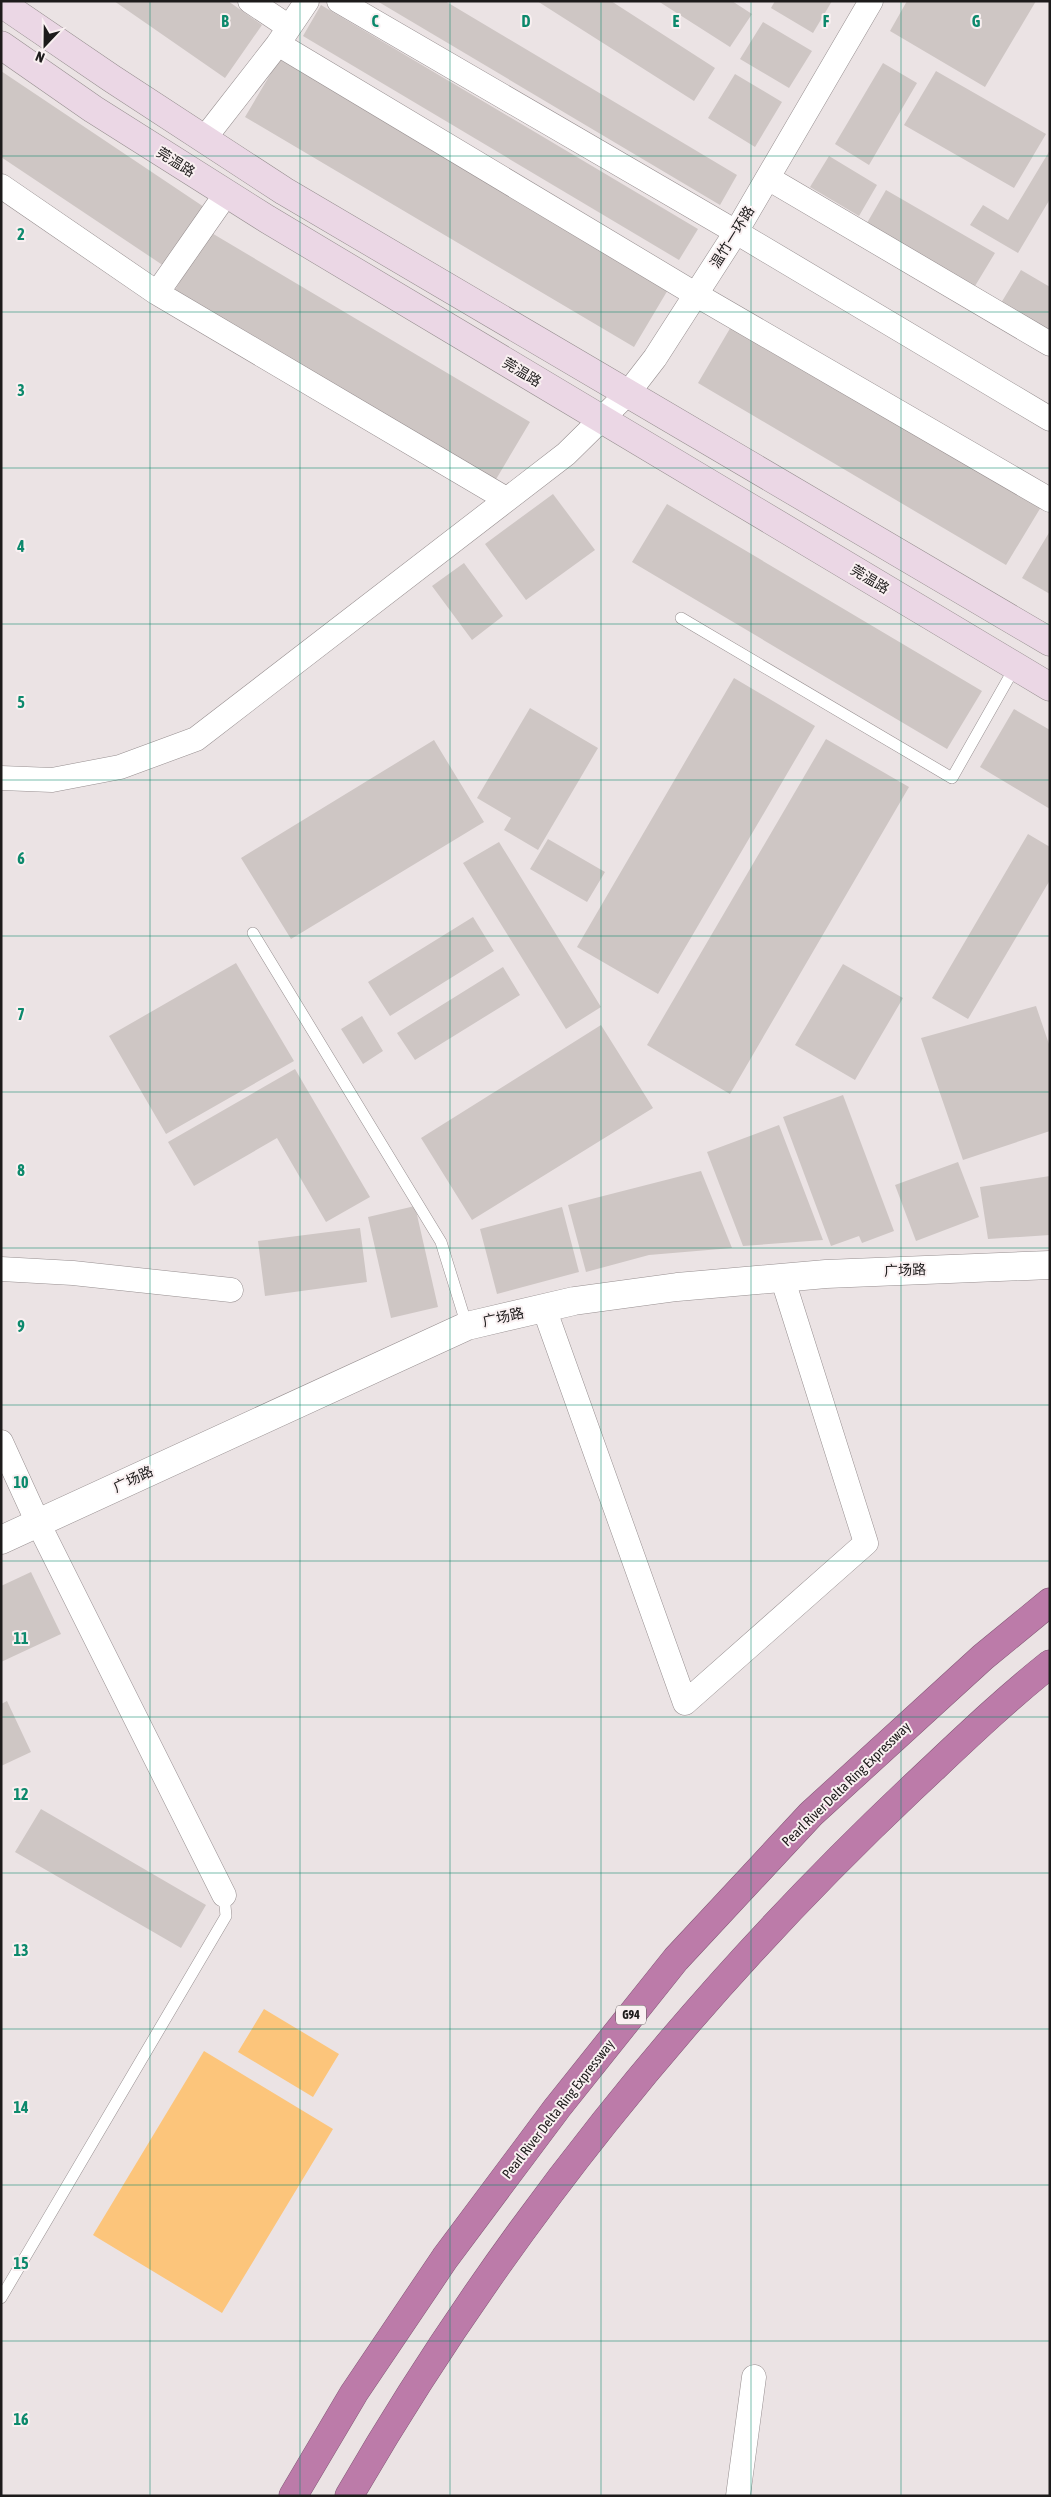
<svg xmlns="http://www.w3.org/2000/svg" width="1051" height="2497" viewBox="0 0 1051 2497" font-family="'Asap Condensed','Noto Sans SC',sans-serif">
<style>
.green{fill:#fcc57b}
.building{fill:#cec6c4}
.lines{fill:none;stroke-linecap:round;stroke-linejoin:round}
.service-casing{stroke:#978f90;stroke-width:12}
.minor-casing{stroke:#978f90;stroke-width:25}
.tertiary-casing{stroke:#978f90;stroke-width:29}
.secondary-casing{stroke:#978f90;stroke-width:29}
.motorway-casing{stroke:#845977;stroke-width:29}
.service{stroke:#fff;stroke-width:11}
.minor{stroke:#fff;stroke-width:24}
.tertiary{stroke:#fff;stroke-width:28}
.secondary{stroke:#ebd7e5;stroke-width:28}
.motorway{stroke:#bc7ba9;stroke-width:28}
.grid{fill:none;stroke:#0c896c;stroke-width:1;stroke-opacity:0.55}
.labels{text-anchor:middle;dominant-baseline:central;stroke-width:4;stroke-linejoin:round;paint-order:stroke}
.shield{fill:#f9f0f1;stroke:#5f5b5b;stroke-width:1}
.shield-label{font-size:12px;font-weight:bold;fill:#1d1b1b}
.street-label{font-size:14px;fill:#1d1b1b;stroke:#f9f0f1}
.grid-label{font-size:16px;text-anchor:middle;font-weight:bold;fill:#0c896c;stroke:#f9f0f1;stroke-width:4;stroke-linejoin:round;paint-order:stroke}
</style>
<rect width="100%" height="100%" fill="#ebe3e4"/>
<!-- green -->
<path class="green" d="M264,2009L339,2054L313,2097L238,2052Z
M204,2051L333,2129L222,2313L93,2235Z"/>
<!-- building -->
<path class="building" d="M114,1H228L262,25L225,78Z
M377,1H445L737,175L720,205Z
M537,1H611L715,68L694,101Z
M658,1H732L752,14L730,47Z
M775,1H832L813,33L771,8Z
M907,1H1036L985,87L890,31Z
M321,5L698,229L679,260L303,36Z
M763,22L812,51L789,88L740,59Z
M280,58L669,288L634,347L245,117Z
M883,63L917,83L869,165L835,144Z
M1,71L207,209L167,268L1,157Z
M936,71L1046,134L1014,188L904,125Z
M735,74L782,102L755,147L708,118Z
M1050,150V199L1018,253L970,225L983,205L1008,220Z
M829,156L877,185L859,216L810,187Z
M886,190L995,253L975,286L867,223Z
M210,232L530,422L495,481L175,290Z
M1021,270L1050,287V332L1001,303Z
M732,325L1041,507L1006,565L698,383Z
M553,494L595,550L526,600L485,544Z
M667,504L982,691L947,749L632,562Z
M1050,531V594L1022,578Z
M464,563L503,616L472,640L432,586Z
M734,678L815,726L658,994L577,947Z
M530,708L598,748L538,850L504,830L511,818L477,798Z
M1014,709L1050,730V809L980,767Z
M826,739L909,787L730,1094L647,1045Z
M434,740L484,822L291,939L241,858Z
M1028,834L1050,847V880L968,1019L932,998Z
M548,839L605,872L587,902L530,869Z
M499,842L601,1007L566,1029L463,863Z
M473,917L494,951L390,1016L368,982Z
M236,963L294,1061L166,1134L109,1036Z
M843,964L903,998L855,1080L795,1045Z
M503,967L520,995L415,1060L397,1033Z
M1036,1006L1050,1047V1131L963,1160L921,1038Z
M362,1016L383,1051L363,1064L341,1029Z
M601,1025L653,1108L472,1220L421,1138Z
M295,1069L370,1197L326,1222L277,1138L194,1186L168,1142Z
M843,1095L894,1231L862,1243L859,1236L831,1246L783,1117Z
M779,1125L823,1240L743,1246L707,1152Z
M958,1162L979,1217L916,1241L895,1185Z
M701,1171L732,1248L649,1255L586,1272L568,1205Z
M1050,1176V1235L988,1239L980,1187Z
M415,1206L438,1307L391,1318L368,1217Z
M562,1207L579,1272L497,1294L480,1229Z
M360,1228L367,1282L265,1296L258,1241Z
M31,1572L61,1634L1,1662V1586Z
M7,1701L31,1752L1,1766V1704Z
M41,1809L206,1905L181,1948L15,1852Z"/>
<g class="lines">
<defs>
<path id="service" d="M681,618L952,778L1015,667
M253,933L441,1242L467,1326
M1,2298L226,1916L224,1895"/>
<path id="minor" d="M250,1L289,27
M307,1L278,44L695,294L1050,500
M339,1L736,232L1050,419
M204,139L278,44
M768,178L1050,344
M1,186L157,293L506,499
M157,293L226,194
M1,778L52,780L120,767L196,739L566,454L628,393L655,358L736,232L871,1
M1,1269L73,1273L231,1290
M544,1308L685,1703L866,1543L782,1277
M1,1442L38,1523L224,1895
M738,2496L754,2377"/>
<path id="tertiary" d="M1,1540L467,1326L574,1301L677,1287L826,1274L1050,1265"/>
<path id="secondary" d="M1,3L111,78L284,191L1050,642
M1,45L93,109L267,219L1050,687"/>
<path id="motorway" d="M293,2496L354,2393L445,2258L557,2108L676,1959L811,1814L983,1657L1050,1602
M349,2496C500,2235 692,1996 911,1789C957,1746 1001,1703 1050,1664"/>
</defs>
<!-- service casing -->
<use href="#service" class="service-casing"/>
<!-- minor casing -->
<use href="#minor" class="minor-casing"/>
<!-- tertiary casing -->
<use href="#tertiary" class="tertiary-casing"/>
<!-- secondary casing -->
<use href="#secondary" class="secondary-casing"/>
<!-- motorway casing -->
<use href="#motorway" class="motorway-casing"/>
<!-- service -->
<use href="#service" class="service"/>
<!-- minor -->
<use href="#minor" class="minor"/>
<!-- tertiary -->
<use href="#tertiary" class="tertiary"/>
<!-- secondary -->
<use href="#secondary" class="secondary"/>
<!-- motorway -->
<use href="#motorway" class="motorway"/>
</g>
<!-- grid -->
<path class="grid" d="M150,1V2496M300,1V2496M450,1V2496M601,1V2496M751,1V2496M901,1V2496M1,156H1050M1,312H1050M1,468H1050M1,624H1050M1,780H1050M1,936H1050M1,1092H1050M1,1248H1050M1,1405H1050M1,1561H1050M1,1717H1050M1,1873H1050M1,2029H1050M1,2185H1050M1,2341H1050"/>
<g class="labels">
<!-- shield labels -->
<rect class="shield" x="616" y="2005.5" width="30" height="19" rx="4"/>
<g class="shield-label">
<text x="631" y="2015">G94</text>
</g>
<!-- street labels -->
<g class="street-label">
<text transform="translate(176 162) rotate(32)">莞温路</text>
<text transform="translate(732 237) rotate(-58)">温竹一环路</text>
<text transform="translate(522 372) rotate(31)">莞温路</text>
<text transform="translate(870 579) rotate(31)">莞温路</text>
<text transform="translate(905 1270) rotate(-2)">广场路</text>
<text transform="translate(503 1317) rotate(-13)">广场路</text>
<text transform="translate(133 1479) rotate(-25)">广场路</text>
<text transform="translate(846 1784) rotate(-44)">Pearl River Delta Ring Expressway</text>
<text transform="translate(558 2109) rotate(-52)">Pearl River Delta Ring Expressway</text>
</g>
</g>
<g class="grid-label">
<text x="225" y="27">B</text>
<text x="375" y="27">C</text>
<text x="526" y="27">D</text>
<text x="676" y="27">E</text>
<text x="826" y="27">F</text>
<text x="976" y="27">G</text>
<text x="21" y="240">2</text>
<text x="21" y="396">3</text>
<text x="21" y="552">4</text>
<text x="21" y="708">5</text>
<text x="21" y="864">6</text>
<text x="21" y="1020">7</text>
<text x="21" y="1176">8</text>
<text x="21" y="1332">9</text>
<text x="21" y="1488">10</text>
<text x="21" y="1644">11</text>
<text x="21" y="1800">12</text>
<text x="21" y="1956">13</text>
<text x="21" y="2113">14</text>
<text x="21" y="2269">15</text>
<text x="21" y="2425">16</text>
</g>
<!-- border -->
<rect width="1051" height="2497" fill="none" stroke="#1d1b1b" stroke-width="5"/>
<!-- north arrow -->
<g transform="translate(45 45) rotate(202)" stroke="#f9f0f1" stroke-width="4" paint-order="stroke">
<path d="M0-4L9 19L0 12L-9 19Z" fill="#1d1b1b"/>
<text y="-8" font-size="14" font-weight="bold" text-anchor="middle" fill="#1d1b1b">N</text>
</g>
</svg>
